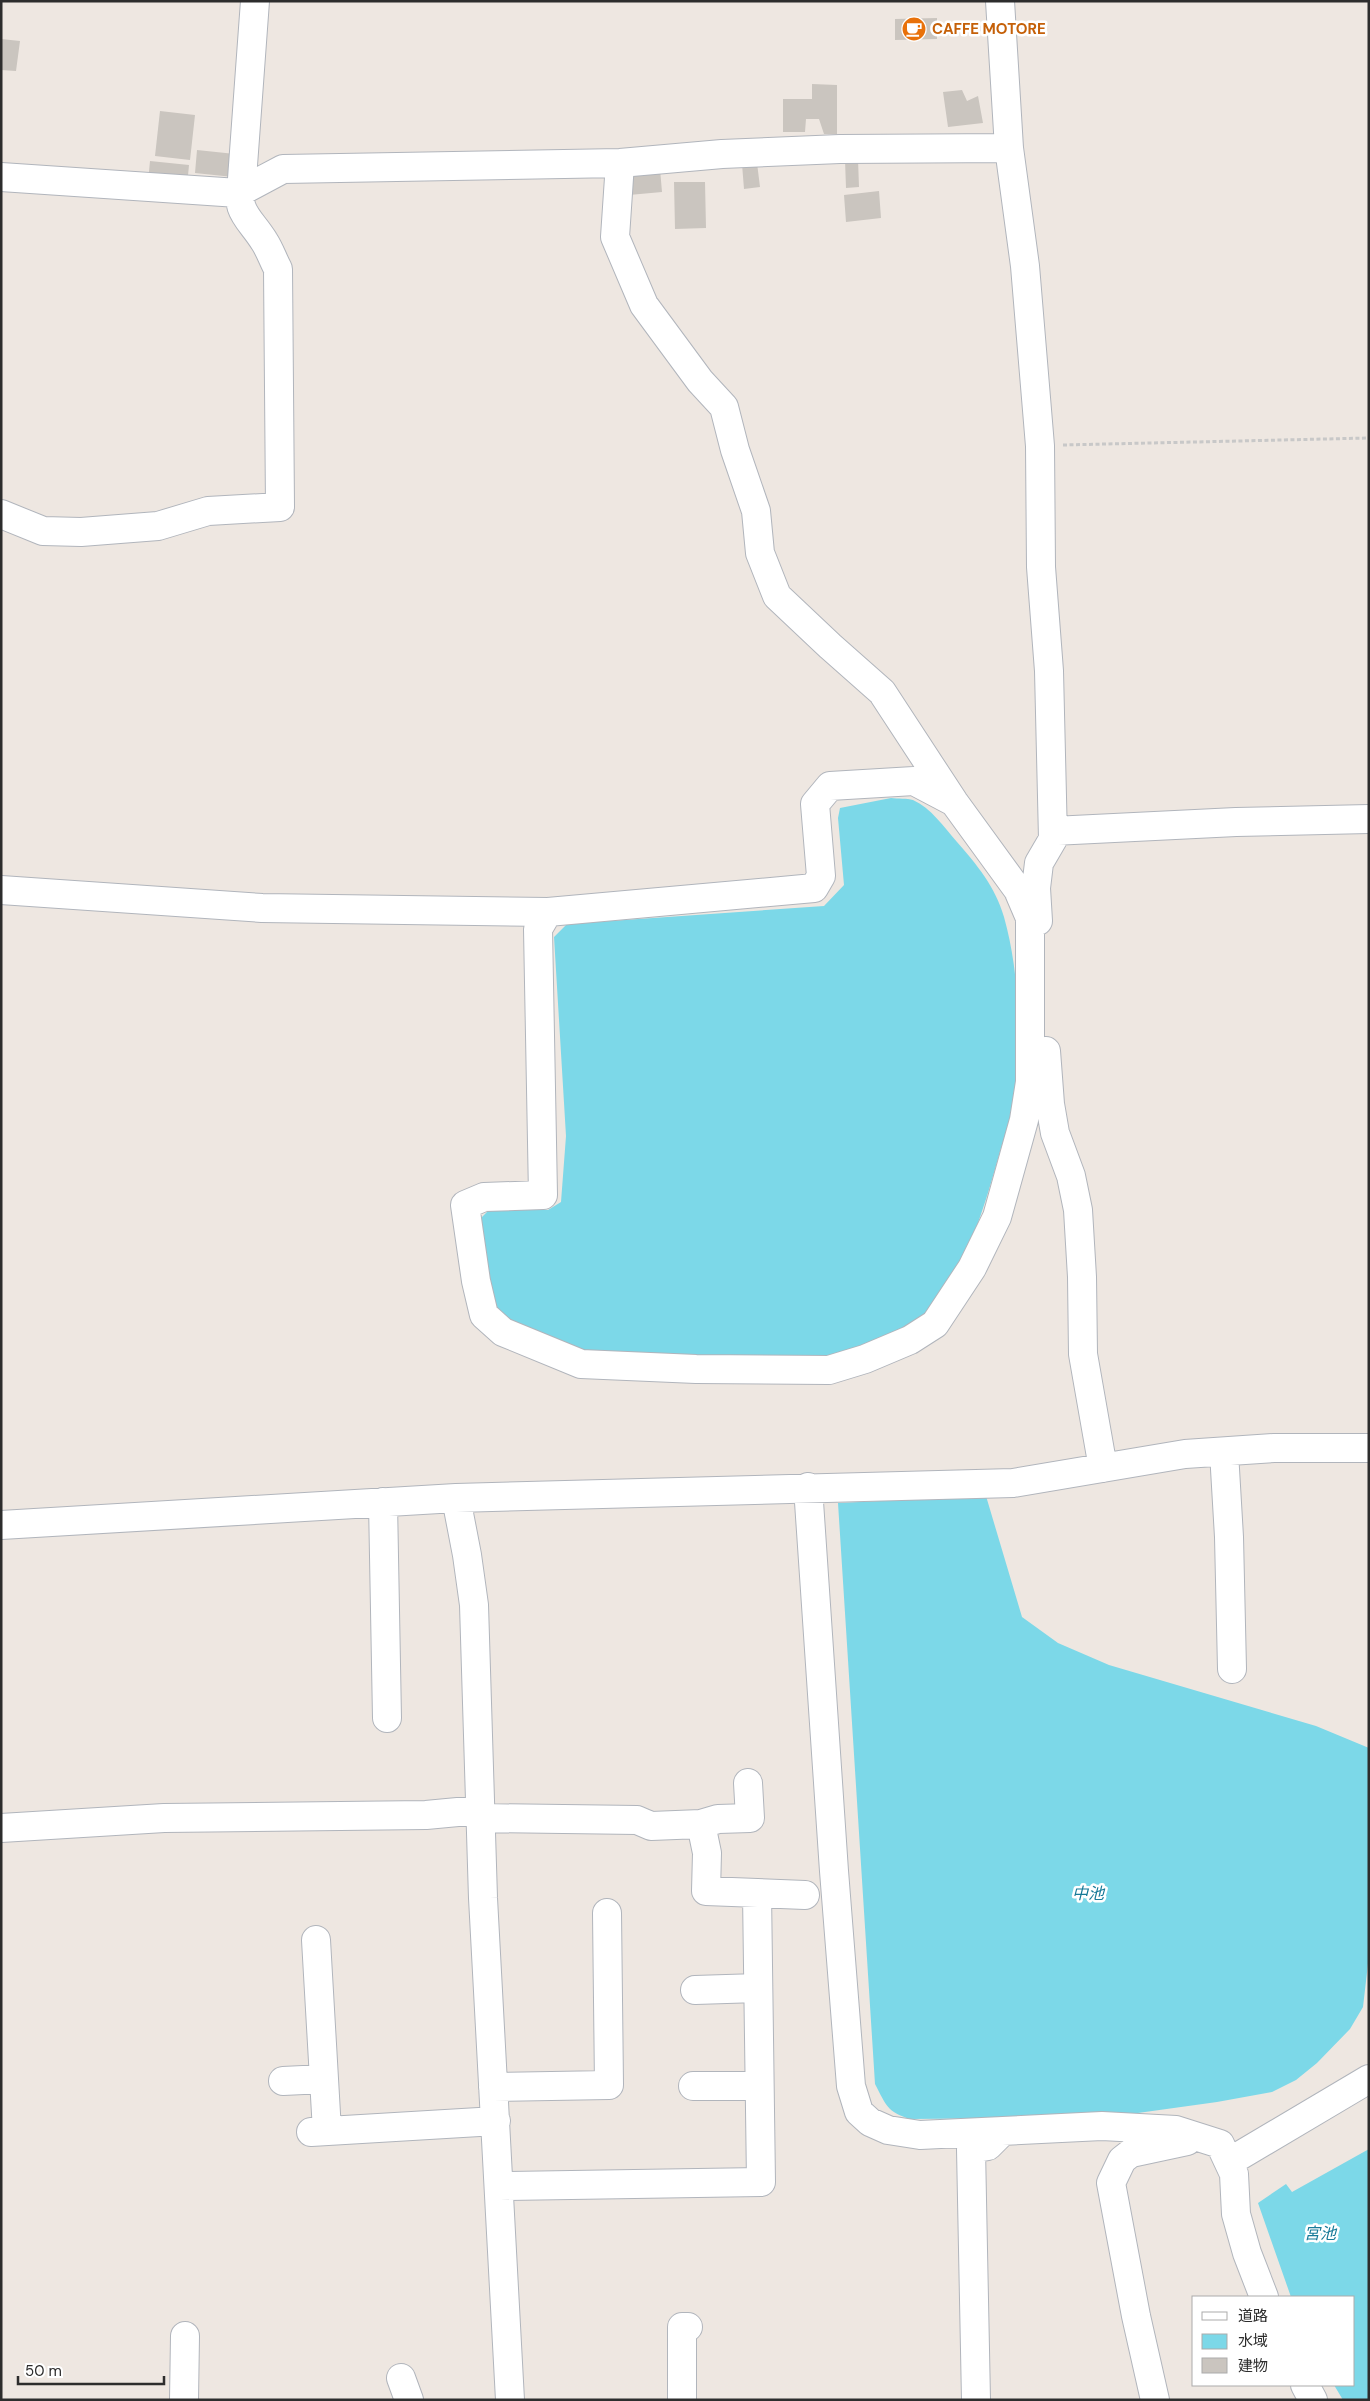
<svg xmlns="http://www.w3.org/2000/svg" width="1370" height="2401" viewBox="0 0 1370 2401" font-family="'DM Sans','Noto Sans JP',sans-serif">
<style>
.water{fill:#7cd8e8}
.building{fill:#cac5bf}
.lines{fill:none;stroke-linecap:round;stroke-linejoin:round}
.minor-casing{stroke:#b1b5bc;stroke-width:30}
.path{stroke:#c8c8c8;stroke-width:3;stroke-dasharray:4 2.5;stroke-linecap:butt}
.minor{stroke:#fff;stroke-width:28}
.labels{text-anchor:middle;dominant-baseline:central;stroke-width:5;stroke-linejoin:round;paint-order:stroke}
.food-label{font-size:15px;font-weight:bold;fill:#c56008;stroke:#fff;text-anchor:start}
.water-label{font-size:16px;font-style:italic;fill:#177a98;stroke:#fff}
</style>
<rect width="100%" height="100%" fill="#eee7e1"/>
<!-- water -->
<path class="water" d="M891,798C898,799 907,798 913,800C931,808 944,827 957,842C977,865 995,886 1004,917C1020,974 1021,1039 1015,1097C1014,1114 1006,1132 1001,1148C986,1201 965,1280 922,1317C891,1344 854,1353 815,1360L561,1352L487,1308L480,1219L496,1203L548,1210L561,1202L566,1136L554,937L567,924L824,906L844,885L838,818L840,808Z
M986,1496L1022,1617L1058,1643L1109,1665L1316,1726L1369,1748V1955L1363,2007L1350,2029L1317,2063L1296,2080L1272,2092L1217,2102L1109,2117L910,2119C887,2112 886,2105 875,2084L838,1503Z
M1369,2149V2400H1343L1334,2385H1354V2297H1291L1258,2203L1286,2184L1292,2192Z"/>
<!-- building -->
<path class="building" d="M937,18V39L895,40V19Z
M1,39L20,41L16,71L1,70Z
M812,84L837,85V134H824L819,119H806L805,132H783V99H812Z
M962,90L967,101L978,96L983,123L948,127L943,92Z
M160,111L195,115L190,160L155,156Z
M197,150L235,154L233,177L195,173Z
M858,159L859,187L846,188L845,160Z
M150,161L189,165L187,186L148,182Z
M757,163L760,187L744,189L742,164Z
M660,169L662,192L629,195L627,172Z
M674,182H705L706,228L675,229Z
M879,191L881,218L846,222L844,195Z"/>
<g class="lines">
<defs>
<path id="minor" d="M1000,1L1009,148L1025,266L1040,446L1041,567L1049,671L1053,839L1039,863L1036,888L1038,921
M1,177L238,193L283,169L620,163L722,154L840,149L1009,148
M1,514L43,531L81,532L158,526L208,511L280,507L278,269C273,260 270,250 264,241C249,217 234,212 242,179L255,1
M1053,831L1236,822L1369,819
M1,890L262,908L548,912L814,888L821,876L815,804L830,786L914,781L952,801
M548,912L538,929L543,1195L484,1197L465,1205L476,1281L484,1315L503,1332L581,1364L696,1369L829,1370L865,1359L910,1340L935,1324L972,1268L997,1217L1024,1120L1030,1082V918L1018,890L954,802L882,692L830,646L777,596L760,553L756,511L735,450L724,407L700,381L644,305L615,237L620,163
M1046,1051L1050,1104L1055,1133L1071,1176L1078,1210L1082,1277L1083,1354L1103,1468
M1224,1452L1229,1537L1232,1669
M808,1487L834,1871L851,2086L859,2112L870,2122L888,2130L920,2135L1102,2126L1176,2130L1220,2144L1234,2174L1236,2214L1247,2253L1264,2297
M456,1498L467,1555L474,1605L483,1898L510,2400
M383,1502L387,1718
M1,1525L456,1498L1013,1483L1185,1454L1274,1448H1369
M480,1818L637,1820L651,1826L701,1824L718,1819L750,1818L748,1783
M701,1824L707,1853L706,1891L805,1895
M1,1828L164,1818L426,1815L479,1810
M316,1940L327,2131
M695,1990L758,1988
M283,2081L324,2079
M693,2086H759
M493,2087L609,2085L607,1913
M311,2132L496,2121
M1229,2162L1369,2079
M500,2186L761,2182L757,1893
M401,2378L409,2400
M1305,2385L1313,2400
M184,2400L185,2336
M682,2400V2327H688
M976,2400L971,2149L988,2146L1001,2133
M1155,2400L1136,2316L1111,2183L1122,2160L1131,2153L1187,2141"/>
</defs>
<!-- minor casing -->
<use href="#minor" class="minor-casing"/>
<!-- path -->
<path class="path" d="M1063,445L1369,438"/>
<!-- minor -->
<use href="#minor" class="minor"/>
</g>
<!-- icons -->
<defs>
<symbol id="cafe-disc" viewBox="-11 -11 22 22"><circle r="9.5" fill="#e8710a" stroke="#fff"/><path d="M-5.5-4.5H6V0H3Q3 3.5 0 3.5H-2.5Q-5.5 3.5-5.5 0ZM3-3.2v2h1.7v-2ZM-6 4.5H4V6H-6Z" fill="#fff"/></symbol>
</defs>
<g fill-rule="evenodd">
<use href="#cafe-disc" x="900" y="15" width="28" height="28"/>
</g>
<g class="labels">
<!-- food labels -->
<g class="food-label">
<text x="932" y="29">CAFFE MOTORE</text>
</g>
<!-- water labels -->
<g class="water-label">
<text x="1088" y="1893">中池</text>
<text x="1320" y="2233">宮池</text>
</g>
</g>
<!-- border -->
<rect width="1370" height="2401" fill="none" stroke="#2d2d2d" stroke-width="5"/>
<!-- legend -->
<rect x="1192" y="2296" width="162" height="90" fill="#ffffff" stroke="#ababab"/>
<rect x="1202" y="2312" width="25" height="8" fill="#ffffff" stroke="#ababab"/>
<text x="1238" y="2321" font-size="15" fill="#2d2d2d">道路</text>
<rect x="1202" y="2334" width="25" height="15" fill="#7cd8e8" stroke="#ababab"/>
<text x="1238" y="2346" font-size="15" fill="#2d2d2d">水域</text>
<rect x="1202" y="2358" width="25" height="15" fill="#cac5bf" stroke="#ababab"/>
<text x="1238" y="2371" font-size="15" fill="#2d2d2d">建物</text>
<!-- scale -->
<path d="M18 2376v8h146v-8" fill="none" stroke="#2d2d2d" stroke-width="2.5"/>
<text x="25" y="2376" font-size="15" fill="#2d2d2d" stroke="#ffffff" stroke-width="4" paint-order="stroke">50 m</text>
</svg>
